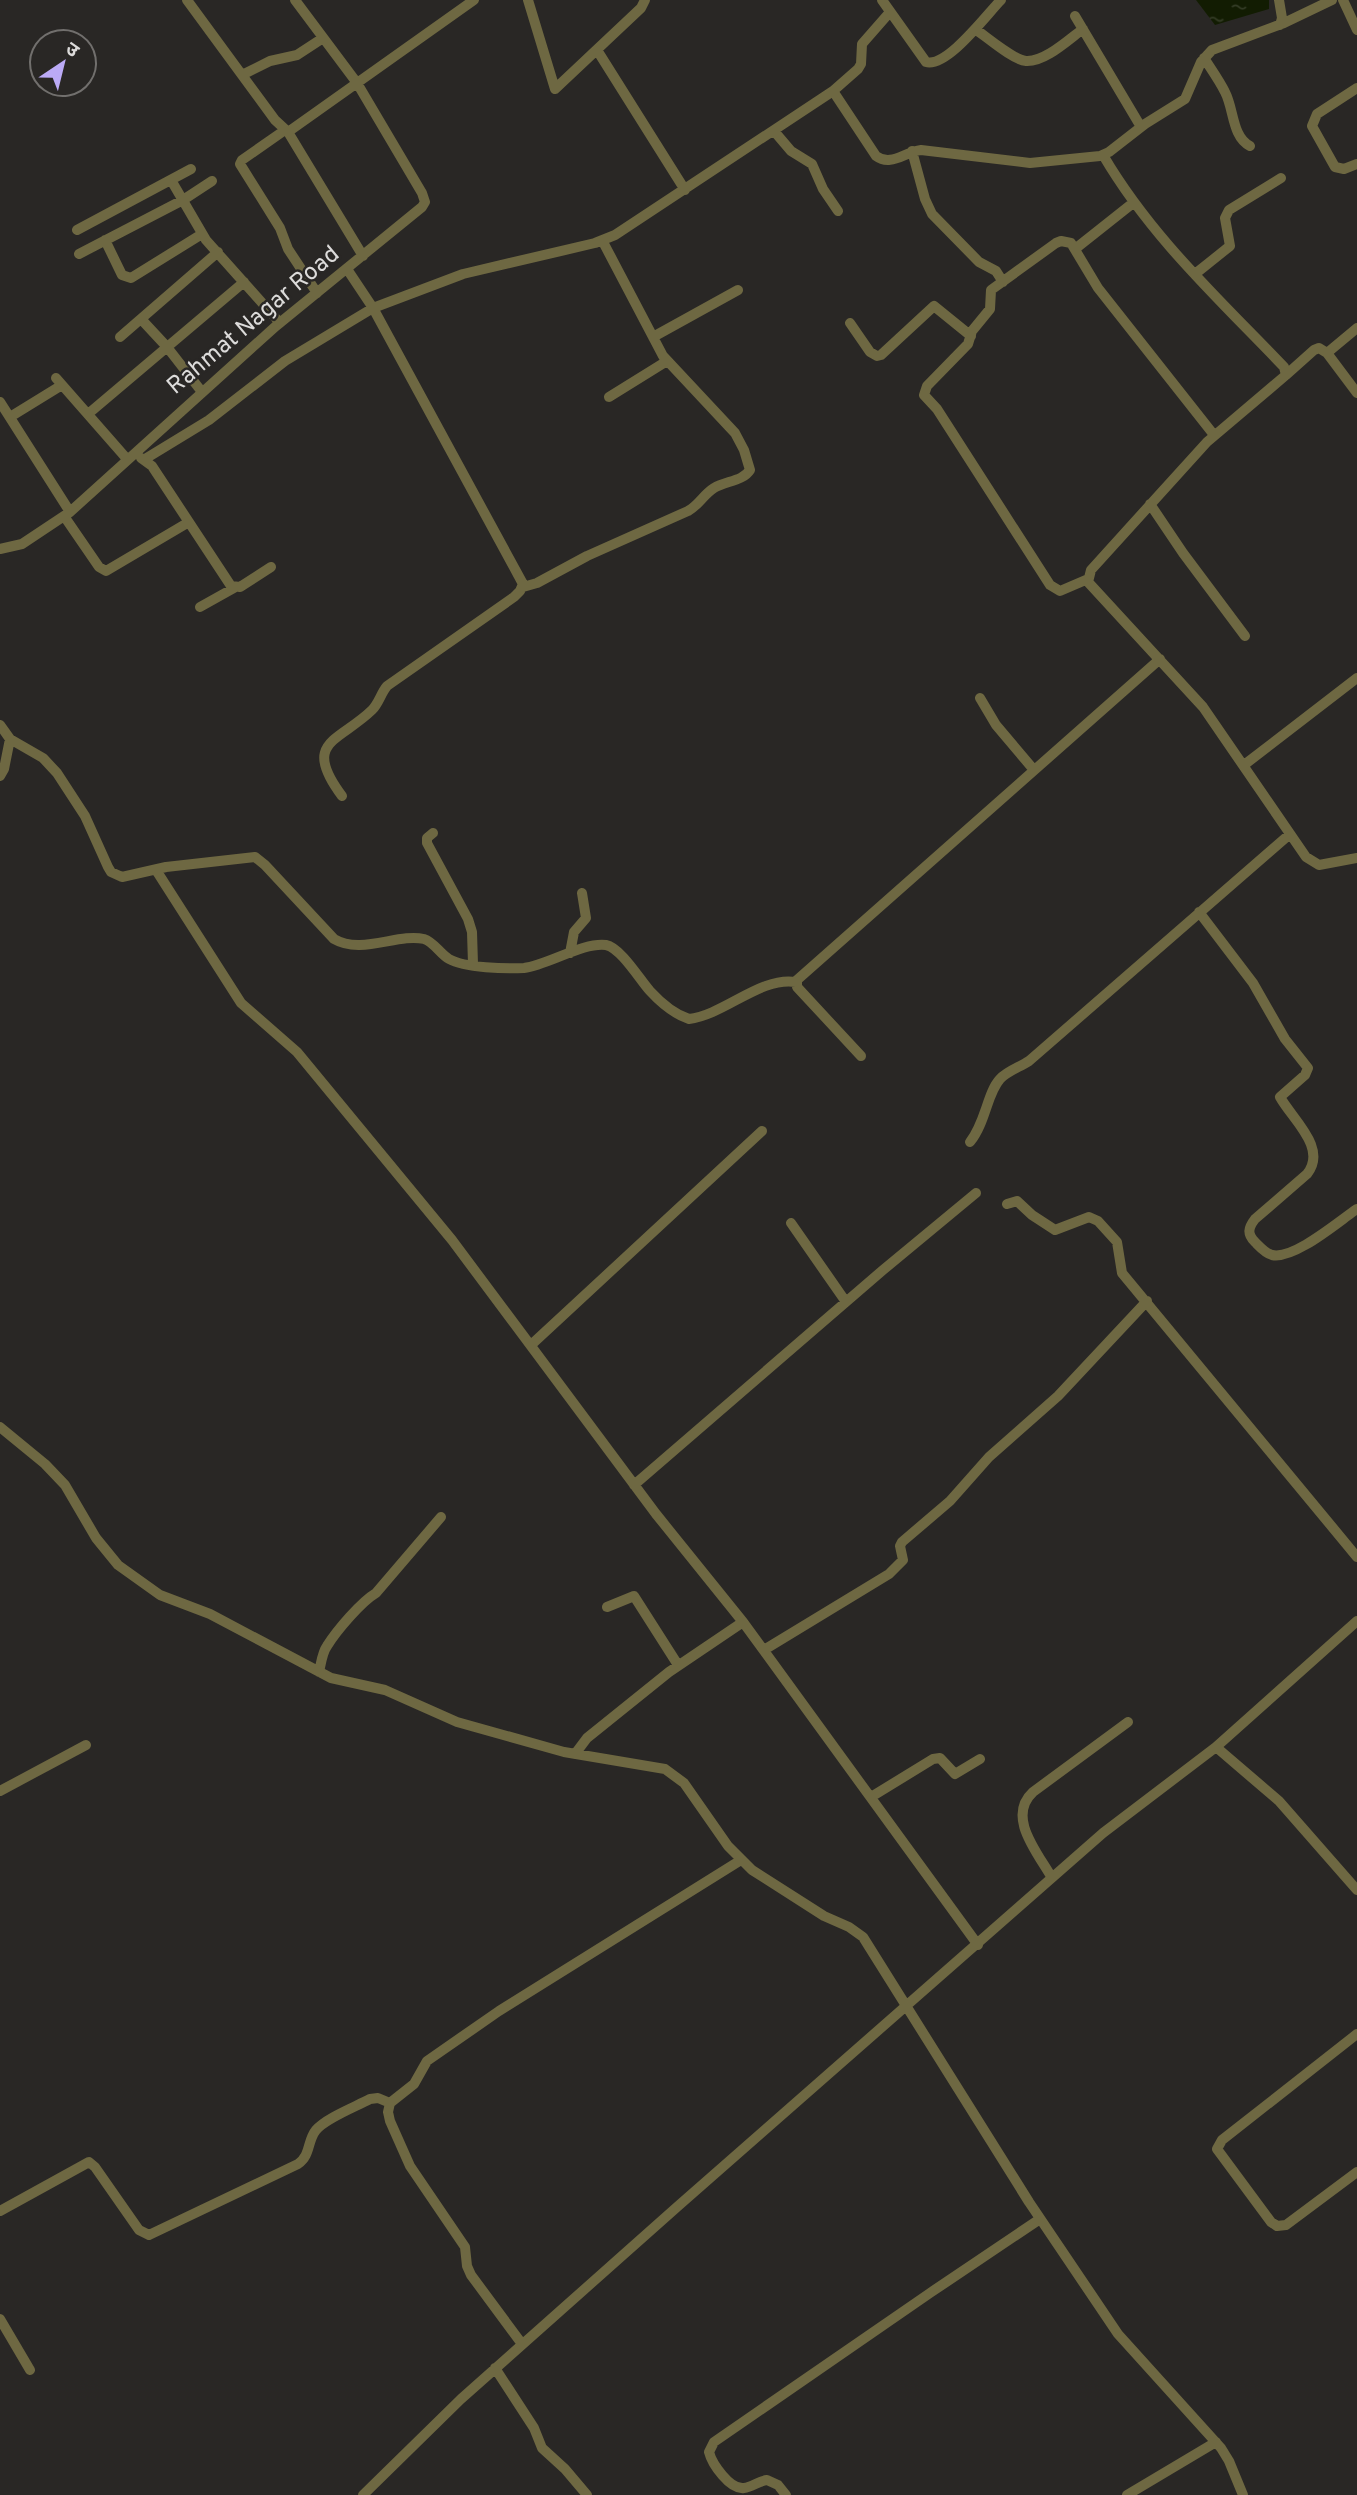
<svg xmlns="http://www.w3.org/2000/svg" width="1357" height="2495" viewBox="0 0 1357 2495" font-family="Overpass,'Noto Sans Devanagari',sans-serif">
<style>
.water{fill:url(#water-ripples)}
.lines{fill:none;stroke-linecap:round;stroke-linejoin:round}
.minor{stroke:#6e6842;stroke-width:10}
.labels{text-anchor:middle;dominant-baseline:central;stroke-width:5;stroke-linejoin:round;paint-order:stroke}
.street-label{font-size:24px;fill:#dcdbda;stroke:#292725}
</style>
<defs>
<pattern id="water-ripples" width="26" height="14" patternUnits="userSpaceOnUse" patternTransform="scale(1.75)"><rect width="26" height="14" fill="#121c02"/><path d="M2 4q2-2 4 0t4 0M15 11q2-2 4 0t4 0" fill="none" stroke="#343c26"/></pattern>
</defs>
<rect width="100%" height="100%" fill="#292725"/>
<!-- water -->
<path class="water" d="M1196,0H1269V9L1215,25Z"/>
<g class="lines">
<!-- minor -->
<path class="minor" d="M187,0L275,120L288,132L474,0
M528,0L555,89L641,8L645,0
M882,0L926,62C947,68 987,14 1001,0
M1279,0L1282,18L1280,25
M1343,0L1357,30
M890,12L862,44L861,64L858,69L833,91L876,156C891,167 904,152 921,150L1030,163L1100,156L1109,152L1145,124L1185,99L1201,62L1212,50L1284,23L1332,0
M1075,16L1141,127
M975,29C987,37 1013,60 1026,61C1045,62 1068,40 1083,29
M597,50L685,190
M1204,58C1211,69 1219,80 1225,92C1234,109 1232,137 1250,146
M242,75L270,61L297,55L323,38
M1357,88L1317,114L1312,126L1335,167L1344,169L1357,164
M285,130L242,160L240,164L280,228L288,249L317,293
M774,131L791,151L812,164L823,189L838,211
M288,132L363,256
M912,151L925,199L932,214L979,262L996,271L1003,282
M1103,155C1151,237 1219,299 1284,367L1286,375L1207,442L1091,570L1088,582L1203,707L1306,857L1319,865L1357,858
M171,180L206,240L280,323
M77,230L191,169
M105,240L122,275L131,278L202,234
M1075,249L1133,203
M79,254L183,200L212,181
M1195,274L1230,246L1225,218L1229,210L1281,178
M141,319L167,347L202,392
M850,323L870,352L877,356L881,355L934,306L971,336
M120,337L218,252
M653,337L738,290
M1327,353L1357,328
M1286,375L1314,350L1319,348L1327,353L1357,393
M56,378L127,459
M609,397L667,361
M0,402L70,512
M88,414L244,282
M10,417L62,385
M141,458L152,466L231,586L240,587L271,567
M145,459L209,420L285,361L373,308L463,274L595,243L615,235L833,91
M1150,504L1183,553L1245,636
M64,516L99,567L106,571L189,522
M0,549L22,544L70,512L276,326L422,207L425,202L422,193L357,83L295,0
M1088,579L1060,591L1050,585L937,409L924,395L927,386L968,344L972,331L990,309L991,290L1056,243L1061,241L1071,243L1098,288L1214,435
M523,587L537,583L587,556L688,511C699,505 703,495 714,488C726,481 743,481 750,470L744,450L735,433L663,356L602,240
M200,607L234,588
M980,698L996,725L1034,770
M0,725L10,739L43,758L57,773L85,816L108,867L111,872L122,877L166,867L255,857L265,865L334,939C361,955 398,933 424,939C434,942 440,954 449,959C465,968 506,969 524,968C548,965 583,942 606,945C621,948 640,980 650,991C661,1003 674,1014 689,1019C724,1015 761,976 796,982
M1244,765L1357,678
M0,776L4,769L10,739
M342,796C301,741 339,742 372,710C379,703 381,693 387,686L514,597L520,591L523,584L373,308L347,269
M433,833L427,838V843L468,919L472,932L473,964
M156,870L241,1003L297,1052L452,1240L656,1514L743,1622L978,1945
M1199,912L1253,983L1285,1039L1308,1068L1305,1075L1280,1097C1292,1119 1328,1148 1307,1174L1255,1219C1248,1228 1247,1234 1255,1242C1260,1247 1265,1253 1272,1255C1294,1260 1339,1221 1357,1209
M570,953L574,932L586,918L582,893
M861,1056L797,987V980L1160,659
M970,1142C986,1122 987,1093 1000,1079C1007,1071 1020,1067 1029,1061L1290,834
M1007,1204L1017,1201L1032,1215L1055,1230L1089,1217L1098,1221L1117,1242L1122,1273L1357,1557
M791,1223L846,1302
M531,1345L762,1131
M0,1427L45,1464L65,1485L96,1538L118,1565L160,1595L210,1614L331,1678L385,1690L457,1722L564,1752L665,1769L684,1783L728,1846L752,1870L824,1916L849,1927L863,1937L1029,2202L1118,2334L1221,2448L1229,2461L1243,2495
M634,1485L883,1270L976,1193
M607,1607L634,1596L678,1665
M764,1650L889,1574L903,1560L900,1546L902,1542L950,1501L989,1457L1058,1396L1147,1301
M319,1672C321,1664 322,1653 327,1646C337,1630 361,1602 376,1593L441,1517
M1216,1747L1279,1801L1357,1890
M575,1754L587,1738L669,1672L743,1622
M0,1791L86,1745
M871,1797L933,1759L940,1758L955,1774L980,1759
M1052,1878C1038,1853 1006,1817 1033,1792L1128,1722
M1357,2034L1222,2140L1217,2149L1271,2222L1277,2226L1286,2225L1357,2172
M0,2211L89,2162L95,2167L139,2230L149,2235L298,2164C311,2155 307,2141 316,2130C326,2118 355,2107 370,2099L378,2098L390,2103
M0,2319L30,2370
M522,2344L471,2275L467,2266L465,2247L410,2166L390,2121L388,2112L390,2103L414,2084L427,2061L499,2011L741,1860
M495,2368L534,2428L542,2448L565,2469L587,2495
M363,2495L461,2399L677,2207L1103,1833L1216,1747L1357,1621
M786,2495L778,2485L767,2480C759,2481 752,2487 744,2488C730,2490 712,2464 709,2452L714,2442L930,2293L1040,2219
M1127,2495L1216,2442"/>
</g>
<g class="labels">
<!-- street labels -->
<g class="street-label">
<text transform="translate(254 321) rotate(-40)">Rahmat Nagar Road</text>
</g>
</g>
<!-- north arrow -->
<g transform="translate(63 63) rotate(35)"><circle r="33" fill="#292725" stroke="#716f6d" stroke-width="2"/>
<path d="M0-5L12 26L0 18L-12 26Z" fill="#bbaaf6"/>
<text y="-10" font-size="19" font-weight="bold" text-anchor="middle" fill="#dcdbda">उ</text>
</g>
</svg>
